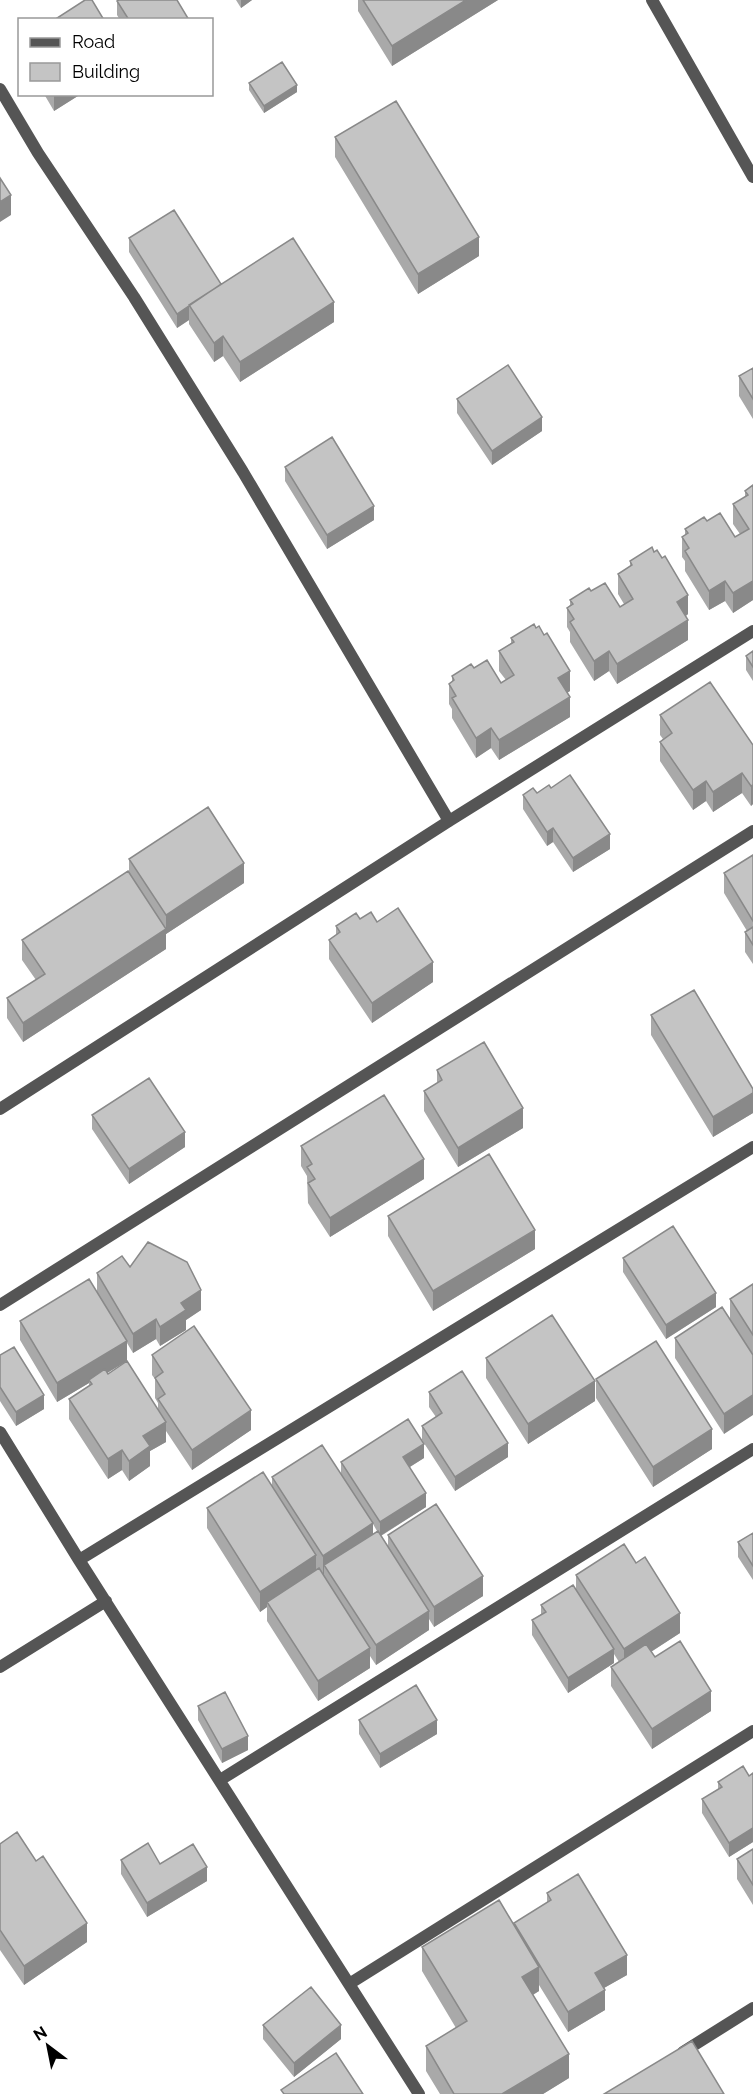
<svg xmlns="http://www.w3.org/2000/svg" width="753" height="2094" viewBox="0 0 753 2094" font-family="Raleway,sans-serif">
<style>
.lines{fill:none;stroke-linecap:round;stroke-linejoin:round}
.street{stroke:#555;stroke-width:12}
.wall{fill:#a9a9a9;fill-rule:evenodd}
.shaded-wall{fill:#898989}
.building{fill:#c4c4c4;stroke:#898989;stroke-width:1.5}
</style>
<rect width="100%" height="100%" fill="#fff"/>
<g class="lines">
<!-- street -->
<path class="street" d="M652,0L753,177
M0,89L38,153L134,297L243,472L449,821
M0,1109L449,821L753,631
M0,1305L753,831
M0,1432L79,1560L419,2094
M79,1560L753,1147
M0,1667L106,1601
M220,1780L753,1449
M349,1984L753,1731
M683,2052L753,2008"/>
</g>
<!-- wall -->
<path class="wall" d="M236,0H252L241,8Z
M358,0H498L392,66L358,11Z
M117,1L189,20H120L117,15Z
M249,83L297,92L264,113L249,90Z
M44,94H81L54,111Z
M335,137L479,256L418,294L335,157Z
M129,238L221,284L334,322L240,382L223,356L214,362L189,324V320L177,328L129,252Z
M753,368V419L739,396V376Z
M457,399L542,431L492,465L457,413Z
M285,467L374,520L327,549L285,481Z
M753,485V600L733,613L725,601L709,610L685,571V561L682,557V537L685,535V529L707,521L735,537L740,534L733,524V504L745,497V491Z
M630,561L688,614L686,616L688,640L617,684L609,671L594,681L570,642V632L567,627V608L570,605V600L591,591L620,607L624,604L618,594V574L630,567Z
M511,638L570,691L567,693L570,717L499,760L491,748L476,758L452,718V709L449,704V684L452,682V676L474,668L501,683L506,680L499,671V651L511,643Z
M753,651V681L746,670V656Z
M660,715L753,745V804L751,806L742,793L713,812L706,801L693,810L660,761V742L663,739L660,735Z
M551,788L610,849L573,872L553,842L547,846L523,809V795L537,793Z
M753,855V964L745,952V932L747,931L724,893V873Z
M129,859L244,883L166,934V949L23,1042L7,1018V998L36,980L22,960V940L129,874Z
M360,919L377,922L433,982L372,1023L329,959V940L336,935V926Z
M651,1015L753,1089V1113L713,1137L651,1035Z
M437,1070L523,1128L458,1167L424,1111V1091L437,1083Z
M92,1115L185,1147L129,1184L92,1129Z
M301,1146L424,1179L330,1237L308,1203L307,1176L301,1166Z
M388,1216L535,1249L433,1311L388,1236Z
M623,1258L716,1307L666,1339L623,1272Z
M130,1267L201,1310L186,1320V1330L160,1346L156,1339L133,1353L127,1343V1361L107,1372L108,1374L158,1409V1403L155,1398V1379L152,1375V1355L251,1430L192,1470L166,1431V1442L150,1451V1466L129,1481L122,1470L108,1479L69,1419V1399L89,1386V1383L57,1402L20,1340V1321L97,1291V1273Z
M753,1284V1355L730,1319V1299Z
M675,1338L753,1355L724,1434L675,1358Z
M0,1355L44,1409L16,1426L0,1401Z
M486,1358L595,1401L528,1444L486,1378Z
M596,1379L712,1449L653,1487L596,1398Z
M429,1392L508,1457L455,1491L422,1440V1426L436,1417L429,1407Z
M424,1458L410,1467L426,1507L381,1536L388,1546V1535L483,1596L434,1627L429,1619V1630L376,1665L370,1656V1668L318,1701L267,1621V1607L260,1612L207,1528V1508L272,1486V1477L341,1475V1462ZM373,1524L377,1531L373,1534Z
M753,1533V1580L738,1557V1542Z
M576,1575L680,1633L651,1652L655,1657L711,1711L652,1749L611,1686V1667L619,1662L614,1654V1663L568,1693L532,1635V1620L541,1614V1605L576,1589Z
M198,1706L248,1750L222,1763L198,1720Z
M359,1720L437,1734L380,1768L359,1734Z
M753,1773V1842L729,1857L702,1813V1799L718,1789V1782L749,1776Z
M0,1844L87,1942L24,1985L0,1950Z
M753,1849V1905L737,1879V1859Z
M121,1860L207,1881L147,1917L121,1874Z
M547,1893L627,1975L604,1988L605,2010L568,2032L539,1985V1991L533,1995L569,2078L543,2094H440L426,2071V2046L456,2028L422,1971V1947L514,1924L547,1903Z
M263,2025L341,2039L294,2077L263,2039Z"/>
<!-- shaded-wall -->
<path class="shaded-wall" d="M241,0H252L241,8Z
M466,0H498L392,66V46Z
M297,85V92L264,113V106Z
M54,94H81L54,111Z
M11,195V215L0,222V202Z
M479,237V256L418,294V274Z
M334,302V322L240,382V362Z
M189,306V320L177,328V314Z
M223,336V356L214,362V343Z
M542,417V431L492,465V451Z
M374,506V520L327,549V535Z
M725,581V601L709,610V591Z
M753,581V600L733,613V593Z
M688,595V614L677,622V602Z
M688,620V640L617,684V664Z
M609,651V671L594,681V661Z
M570,671V691L558,698V678Z
M570,697V717L499,760V740Z
M491,728V748L476,758V738Z
M742,773V793L713,812V792Z
M706,781V801L693,810V790Z
M753,785V804L751,806V786Z
M553,828V842L547,846V832Z
M610,834V849L573,872V858Z
M244,863V883L166,934V949L23,1042V1023L166,929V915Z
M433,962V982L372,1023V1003Z
M753,1093V1113L713,1137V1117Z
M523,1108V1128L458,1167V1148Z
M185,1132V1147L129,1184V1169Z
M424,1159V1179L330,1237V1218Z
M535,1230V1249L433,1311V1291Z
M201,1290V1310L186,1320V1330L160,1346V1327L181,1303Z
M716,1293V1307L666,1339V1325Z
M156,1319V1339L133,1353V1334Z
M127,1341V1361L91,1383L89,1380V1383L57,1402V1383Z
M595,1381V1401L528,1444V1424Z
M44,1395V1409L16,1426V1412Z
M753,1395V1415L724,1434V1414Z
M251,1410V1430L192,1470V1450Z
M166,1422V1442L150,1451V1466L129,1481V1461L143,1436Z
M712,1429V1449L653,1487V1467Z
M508,1443V1457L455,1491V1477Z
M424,1444V1458L403,1471V1457Z
M122,1450V1470L108,1479V1459Z
M426,1493V1507L380,1536V1522Z
M373,1523V1543L324,1565V1575L323,1576V1556Z
M316,1555V1575L267,1602V1607L260,1612V1592Z
M483,1576V1596L434,1627V1607Z
M429,1611V1630L376,1665V1645Z
M680,1613V1633L624,1669V1649Z
M370,1648V1668L318,1701V1681Z
M614,1649V1663L568,1693V1678Z
M711,1691V1711L652,1749V1729Z
M437,1720V1734L380,1768V1754Z
M248,1736V1750L222,1763V1749Z
M753,1828V1842L729,1857V1843Z
M207,1867V1881L147,1917V1903Z
M87,1923V1942L24,1985V1966Z
M627,1955V1975L595,1993V1973Z
M539,1967V1991L522,2001V1977Z
M605,1990V2010L568,2032V2012Z
M341,2025V2039L294,2077V2063Z
M569,2054V2078L543,2094H502Z"/>
<!-- building -->
<path class="building" d="M85,0H92L104,20H54Z
M119,0H177L189,20H129L117,1Z
M363,0H466L392,46Z
M282,62L297,85L264,106L249,83Z
M396,101L479,237L418,274L335,137Z
M0,178L11,195L0,202Z
M174,210L221,284L177,314L129,238Z
M293,238L334,302L240,362L223,336L214,343L189,305Z
M508,365L542,417L492,451L457,399Z
M753,368V399L739,376Z
M332,437L374,506L327,535L285,467Z
M753,485V581L733,593L725,581L709,591L685,551L689,548L682,537L688,533L685,529L704,517L707,521L720,513L735,537L749,529L733,504L748,495L745,491Z
M652,547L654,552L657,550L662,558L665,556L688,595L677,602L688,620L617,664L609,651L594,661L570,622L574,619L567,608L573,604L570,600L589,588L591,591L605,583L620,607L633,599L618,574L632,565L630,561Z
M534,624L536,628L539,626L544,635L547,633L570,671L558,678L570,697L499,740L491,728L476,738L452,698L456,696L449,684L454,680L452,676L471,664L474,668L487,660L501,683L514,675L499,651L514,642L511,638Z
M753,651V667L746,656Z
M710,682L753,745V785L751,786L742,773L713,792L706,781L693,790L660,742L672,733L660,715Z
M570,775L610,834L573,858L553,828L547,832L523,795L533,788L537,793L549,785L551,788Z
M208,807L244,863L166,915L129,859Z
M753,855V921L724,873Z
M128,871L166,929L23,1023L7,998L45,974L22,940Z
M398,908L433,962L372,1003L329,940L340,932L336,926L356,913L360,919L371,912L377,922Z
M753,927V945L745,932Z
M694,990L753,1089V1093L713,1117L651,1015Z
M484,1042L523,1108L458,1148L424,1091L442,1080L437,1070Z
M149,1078L185,1132L129,1169L92,1115Z
M384,1095L424,1159L330,1218L308,1183L315,1179L307,1167L312,1164L301,1146Z
M489,1154L535,1230L433,1291L388,1216Z
M673,1226L716,1293L666,1325L623,1258Z
M148,1242L187,1262L201,1290L181,1303L186,1310L160,1327L156,1319L133,1334L97,1273L122,1256L130,1267Z
M89,1279L127,1341L57,1383L20,1321Z
M753,1284V1335L730,1299Z
M722,1307L753,1355V1395L724,1414L675,1338Z
M552,1315L595,1381L528,1424L486,1358Z
M194,1326L251,1410L192,1450L158,1399L165,1394L155,1378L163,1372L152,1355Z
M656,1341L712,1429L653,1467L596,1379Z
M14,1347L44,1395L16,1412L0,1387V1355Z
M127,1361L166,1422L143,1436L150,1446L129,1461L122,1450L108,1459L69,1399L92,1384L89,1380L105,1369L108,1374Z
M462,1371L508,1443L455,1477L422,1426L442,1413L429,1392Z
M408,1419L424,1444L403,1457L426,1493L380,1522L341,1462Z
M322,1445L373,1523L323,1556L272,1477Z
M263,1472L316,1555L260,1592L207,1508Z
M436,1504L483,1576L434,1607L388,1535Z
M378,1531L429,1611L376,1645L324,1565Z
M753,1533V1566L738,1542Z
M624,1544L636,1563L645,1557L680,1613L624,1649L576,1575Z
M319,1568L370,1648L318,1681L267,1602Z
M573,1585L614,1649L568,1678L532,1620L546,1612L541,1605Z
M680,1641L711,1691L652,1729L611,1667L646,1644L655,1657Z
M416,1685L437,1720L380,1754L359,1720Z
M225,1692L248,1736L222,1749L198,1706Z
M743,1766L749,1776L753,1773V1828L729,1843L702,1799L722,1787L718,1782Z
M17,1832L36,1861L43,1856L87,1923L24,1966L0,1930V1844Z
M148,1843L160,1864L193,1844L207,1867L147,1903L121,1860Z
M753,1849V1885L737,1859Z
M578,1874L627,1955L595,1973L605,1990L568,2012L514,1923L551,1900L547,1893Z
M499,1900L539,1967L522,1977L569,2054L502,2094H454L426,2046L467,2021L422,1947Z
M311,1987L341,2025L294,2063L263,2025Z
M692,2041L724,2094H604Z
M336,2053L363,2094H284L281,2090Z"/>
<!-- legend -->
<rect x="18" y="18" width="195" height="78" fill="#ffffff" stroke="#999999" stroke-width="1.5"/>
<rect x="30" y="38" width="30" height="9" fill="#555555" stroke="#999999" stroke-width="1.5"/>
<text x="72" y="48" font-size="18" fill="#000000">Road</text>
<rect x="30" y="63" width="30" height="18" fill="#c4c4c4" stroke="#999999" stroke-width="1.5"/>
<text x="72" y="78" font-size="18" fill="#000000">Building</text>
<!-- north arrow -->
<g transform="translate(48 2046) rotate(328)" stroke="#ffffff" stroke-width="4.5" paint-order="stroke">
<path d="M0-4.5L10 22L0 15L-10 22Z" fill="#000000"/>
<text y="-9" font-size="16" font-weight="bold" text-anchor="middle" fill="#000000">N</text>
</g>
</svg>
